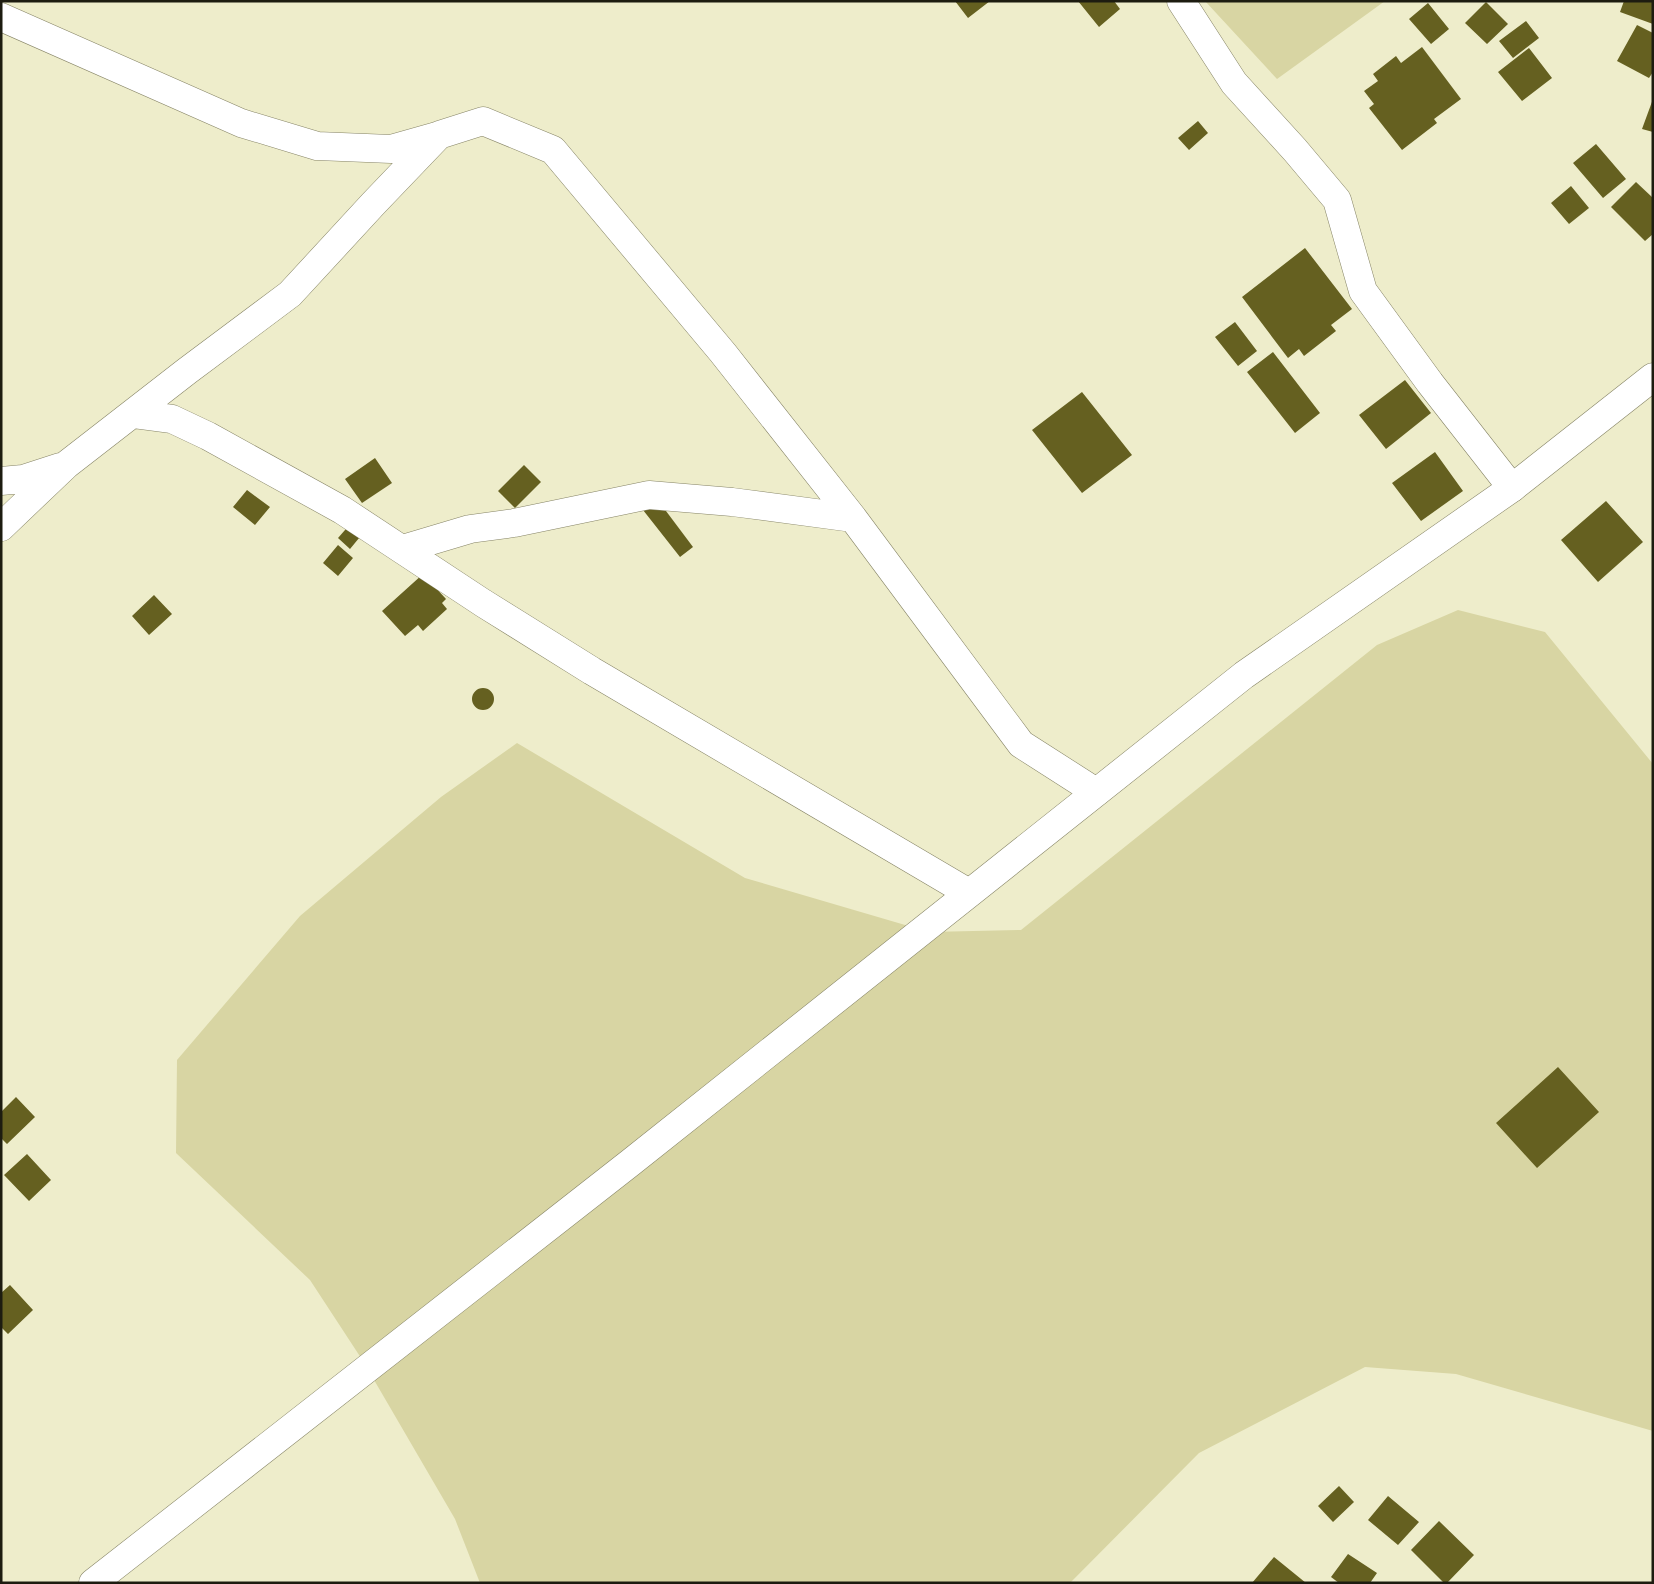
<svg xmlns="http://www.w3.org/2000/svg" width="1654" height="1584" viewBox="0 0 1654 1584" font-family="Bitter,serif">
<style>
.green{fill:#d8d5a3}
.building{fill:#656020}
.lines{fill:none;stroke-linecap:round;stroke-linejoin:round}
.minor-casing{stroke:#868466;stroke-width:29}
.major-casing{stroke:#868466;stroke-width:29}
.minor{stroke:#fff;stroke-width:28}
.major{stroke:#fff;stroke-width:28}
</style>
<rect width="100%" height="100%" fill="#eeedcb"/>
<!-- green -->
<path class="green" d="M1205,1H1385L1277,79Z
M1458,610L1545,632L1653,764V1431L1456,1374L1365,1367L1199,1453L1070,1583H480L455,1519L363,1361L310,1280L176,1153L177,1060L300,916L441,797L517,743L745,878L929,932L1021,930L1377,645Z"/>
<!-- building -->
<path class="building" d="M955,1H990L968,18Z
M1078,1H1114L1120,9L1099,27Z
M1624,1H1653V24L1620,12Z
M1486,2L1508,24L1487,44L1465,23Z
M1428,3L1449,29L1431,44L1409,19Z
M1526,21L1539,38L1513,58L1499,41Z
M1637,25L1653,33V72L1649,78L1617,61Z
M1422,47L1461,99L1434,119L1437,123L1402,150L1369,108L1374,104L1364,91L1378,81L1373,74L1396,56L1401,63Z
M1529,48L1552,78L1522,101L1498,72Z
M1653,99V132L1642,129Z
M1198,121L1208,133L1189,150L1178,138Z
M1596,144L1626,179L1603,198L1573,163Z
M1636,182L1653,198V234L1645,241L1611,207Z
M1571,186L1589,208L1569,224L1551,203Z
M1305,248L1352,309L1331,325L1336,331L1304,356L1299,349L1288,358L1242,297Z
M1235,322L1257,351L1238,366L1215,337Z
M1273,352L1320,413L1295,433L1247,372Z
M1405,380L1431,413L1386,449L1359,415Z
M1082,392L1132,455L1082,493L1032,430Z
M1435,452L1463,491L1421,521L1392,483Z
M375,458L392,483L362,503L345,479Z
M524,465L541,482L515,508L498,491Z
M247,490L270,507L255,525L233,507Z
M657,499L693,547L680,557L643,510Z
M1606,501L1643,542L1598,582L1561,540Z
M352,522L364,532L350,549L338,538Z
M338,545L353,558L338,576L323,563Z
M423,574L446,599L442,603L447,609L423,631L418,625L405,636L382,611Z
M154,595L172,614L149,635L132,616Z
M472 699a11 11 0 1 1 22 0a11 11 0 1 1-22 0Z
M1558,1067L1599,1112L1537,1168L1496,1123Z
M16,1097L35,1117L7,1144L1,1138V1112Z
M27,1154L51,1180L29,1201L4,1175Z
M10,1285L33,1310L8,1334L1,1327V1293Z
M1339,1486L1354,1502L1333,1522L1318,1506Z
M1388,1496L1419,1522L1398,1545L1368,1520Z
M1439,1521L1474,1555L1447,1583H1444L1411,1550Z
M1348,1554L1377,1573L1370,1583H1339L1331,1577Z
M1274,1557L1306,1583H1252Z"/>
<g class="lines">
<defs>
<path id="minor" d="M1181,1L1234,83L1295,150L1337,200L1363,291L1430,383L1512,488
M1,17L241,123L317,146L391,149L437,136
M134,414L172,419L208,436L342,510L483,603L592,671L969,893
M1,481L23,479L60,467
M1,527L66,465L187,371L290,294L373,204L439,135L483,121L553,150L723,353L853,518L1021,744L1096,792
M403,549L470,529L514,523L649,495L732,502L853,518"/>
<path id="major" d="M93,1583L630,1163L1244,675L1512,488L1653,377"/>
</defs>
<!-- minor casing -->
<use href="#minor" class="minor-casing"/>
<!-- major casing -->
<use href="#major" class="major-casing"/>
<!-- minor -->
<use href="#minor" class="minor"/>
<!-- major -->
<use href="#major" class="major"/>
</g>
<!-- border -->
<rect width="1654" height="1584" fill="none" stroke="#1d1c10" stroke-width="5"/>
</svg>
